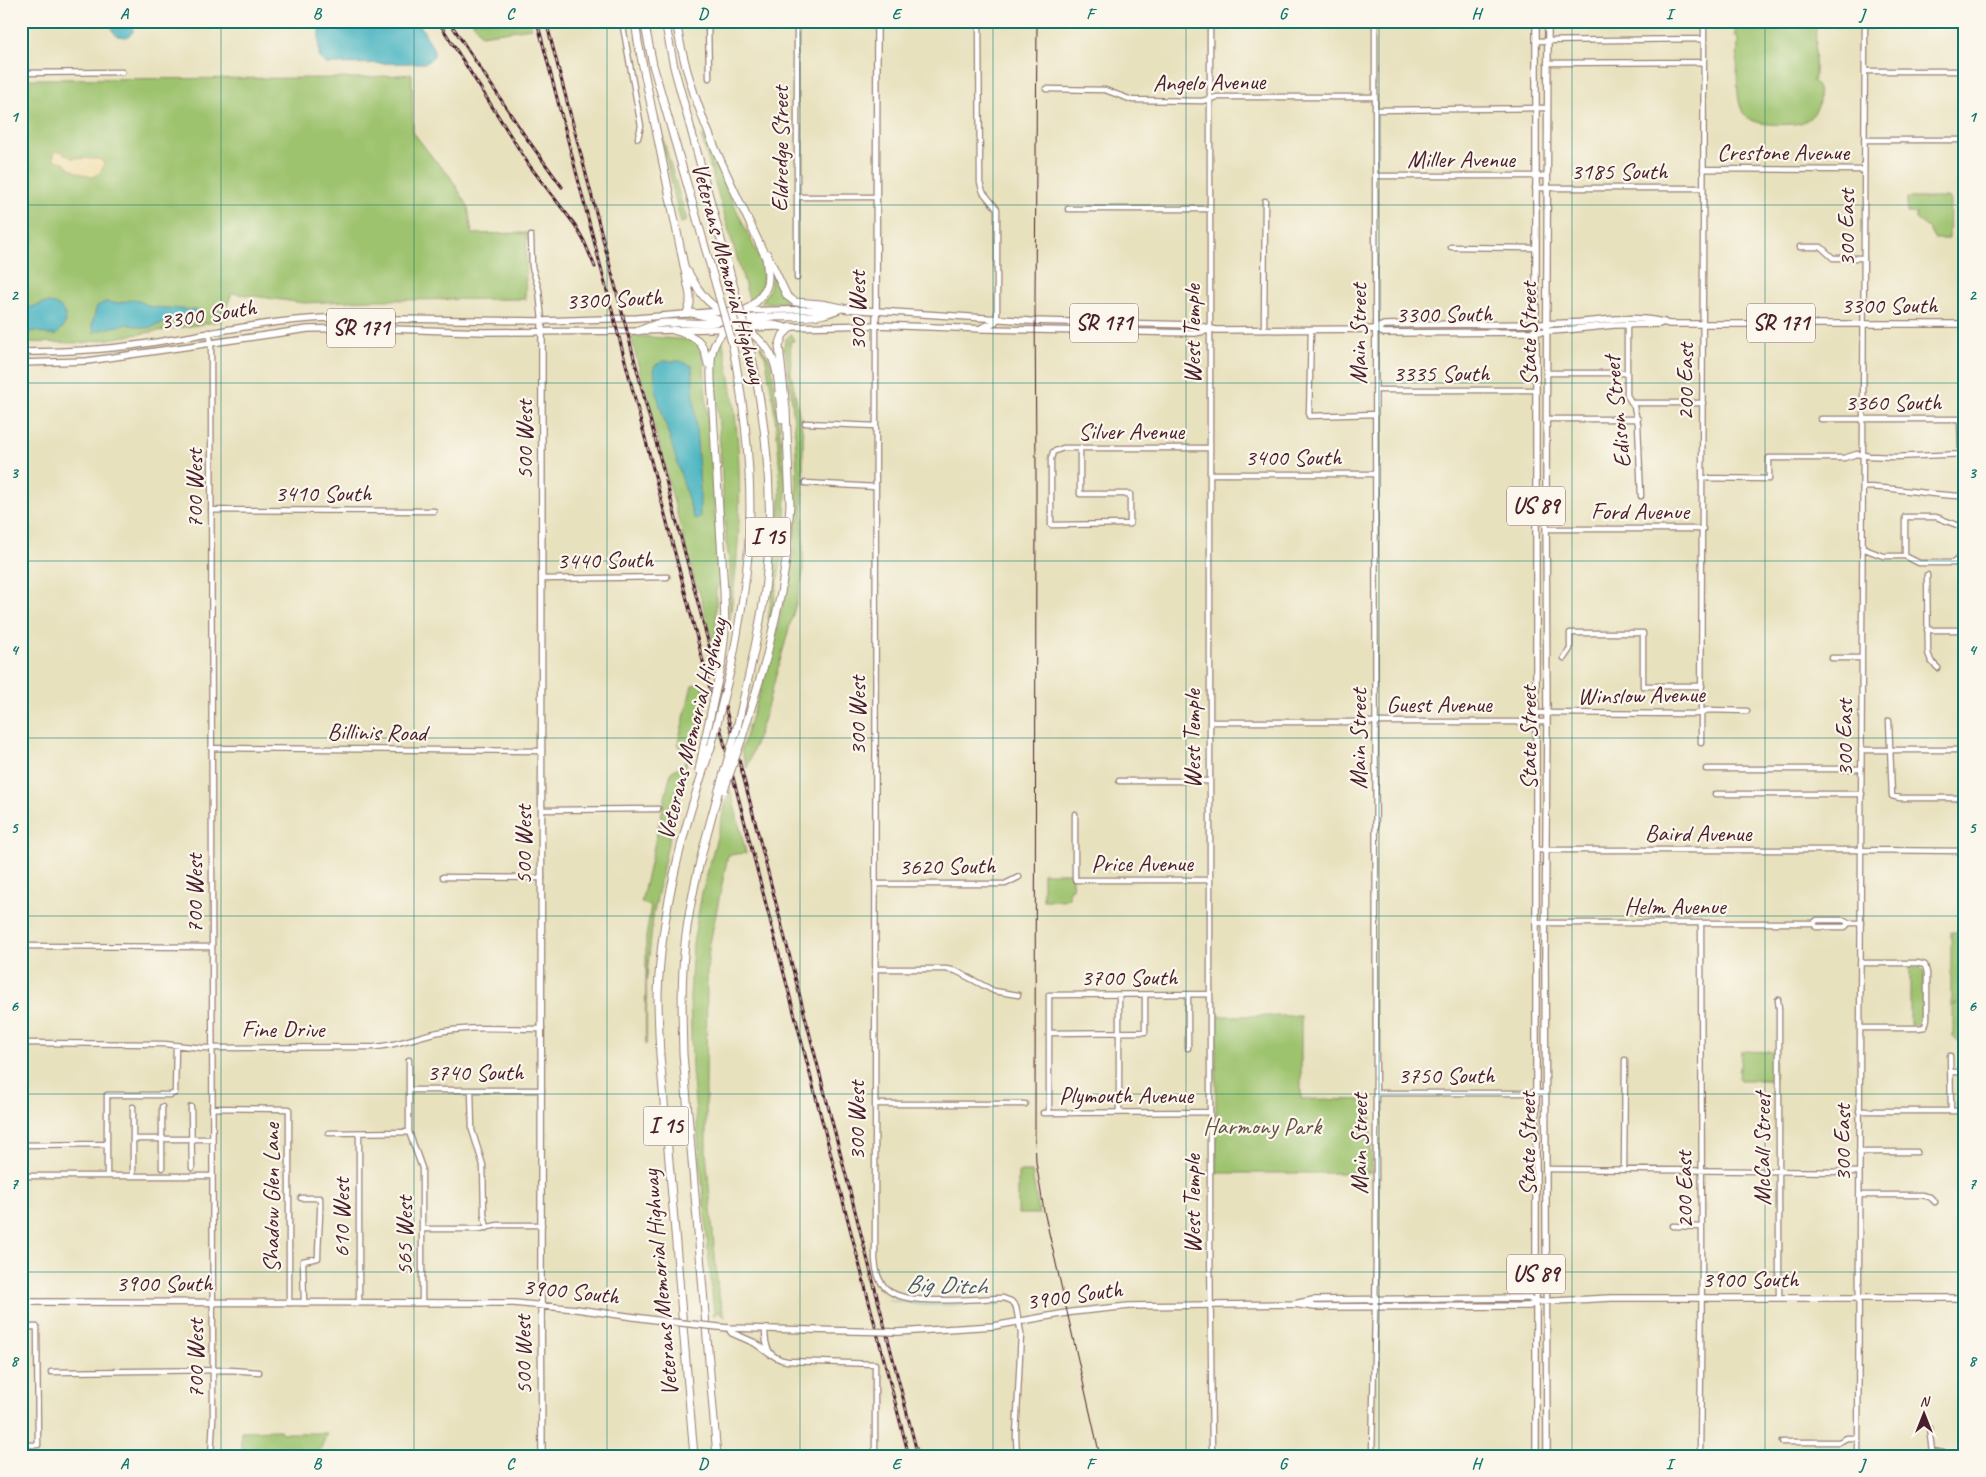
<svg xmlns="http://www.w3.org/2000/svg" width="1986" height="1477" viewBox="0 0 1986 1477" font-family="Caveat,sans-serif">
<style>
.green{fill:#9ec36e;stroke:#74714c}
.sand{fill:#eeda9e;stroke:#9c7c64}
.water{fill:#46b4c1;stroke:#486a76}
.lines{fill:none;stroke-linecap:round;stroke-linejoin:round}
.stream{stroke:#46b4c1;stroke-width:1}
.minor-casing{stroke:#998074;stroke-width:7}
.major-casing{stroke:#998074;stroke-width:8}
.highway-casing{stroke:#998074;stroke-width:9}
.minor{stroke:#fff;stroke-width:4.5}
.major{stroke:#fff;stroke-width:5.5}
.highway{stroke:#fff;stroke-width:7}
.tram{stroke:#4a1f2b;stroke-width:1}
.rail-casing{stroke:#4a1f2b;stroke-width:3}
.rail{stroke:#fbf7ec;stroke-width:1;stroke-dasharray:4;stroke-linecap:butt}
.major-bridge-casing{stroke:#998074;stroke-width:8;stroke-linecap:butt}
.highway-bridge-casing{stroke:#998074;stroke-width:9;stroke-linecap:butt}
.major-bridge{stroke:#fff;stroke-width:5.5}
.highway-bridge{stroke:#fff;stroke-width:7}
.grid{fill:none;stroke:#0f766e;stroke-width:1;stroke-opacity:0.55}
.labels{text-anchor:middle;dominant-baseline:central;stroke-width:4.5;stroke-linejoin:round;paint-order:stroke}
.shield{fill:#fbf7ec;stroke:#7f6065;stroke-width:1}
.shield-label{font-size:22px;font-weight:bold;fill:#4a1f2b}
.street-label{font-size:24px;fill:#4a1f2b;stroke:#fbf7ec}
.park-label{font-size:24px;fill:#63503f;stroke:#fbf7ec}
.water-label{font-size:25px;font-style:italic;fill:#485b67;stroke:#fbf7ec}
.neatline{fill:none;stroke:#0f766e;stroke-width:2}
.grid-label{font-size:16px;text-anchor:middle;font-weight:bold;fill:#0f766e}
</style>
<rect width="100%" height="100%" fill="#fbf7ec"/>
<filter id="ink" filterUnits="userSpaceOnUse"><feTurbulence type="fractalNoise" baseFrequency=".02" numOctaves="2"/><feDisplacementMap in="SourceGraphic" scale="10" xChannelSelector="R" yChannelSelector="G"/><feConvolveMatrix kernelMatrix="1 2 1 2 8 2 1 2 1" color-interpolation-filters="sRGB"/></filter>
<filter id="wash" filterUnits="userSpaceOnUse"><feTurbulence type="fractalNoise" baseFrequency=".0096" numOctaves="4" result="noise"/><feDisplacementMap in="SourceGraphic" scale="20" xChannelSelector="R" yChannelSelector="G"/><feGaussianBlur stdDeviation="1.12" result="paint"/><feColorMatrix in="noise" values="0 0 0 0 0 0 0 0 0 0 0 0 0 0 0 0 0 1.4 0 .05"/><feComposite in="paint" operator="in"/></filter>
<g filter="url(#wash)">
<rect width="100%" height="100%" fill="#e8e1be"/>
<!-- green -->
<path class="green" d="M472,21H530L532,28L481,35Z
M1735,21H1816L1815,74L1814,80H1812C1825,93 1820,114 1803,122C1795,126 1762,125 1754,121C1748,119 1743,114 1741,108C1735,95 1738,53 1738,36H1735Z
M412,74L413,132L433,158L449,175L468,206L472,234L527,233L525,299L369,300L304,303L232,293L221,321L83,343L21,342V79L357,78Z
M658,125H659L687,221L681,223Z
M703,135L724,184L762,263C766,280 761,290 750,302L701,136Z
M1907,198H1950L1949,239H1934L1928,228L1916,219V213H1907Z
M772,273L781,294L789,302L761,303L770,288Z
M791,334L794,341H790L791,373L803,434V573L798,596L765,715L747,768L741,750L769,663L786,590L789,587C797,532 799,477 794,421C792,397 788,373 785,349L783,350L786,339Z
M635,336L692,340L697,343L703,354L720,583L716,590V653L699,591L695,583L631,337Z
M722,339C744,431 744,530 729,623L730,567L726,541L715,364V353Z
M759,343L771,362L783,455L786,488L784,543L771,620H768L772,590L777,528H779C779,513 781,496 780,482C779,439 773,397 765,355L762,352Z
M702,683L707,700L696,738L686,764L683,785L668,843L653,917L646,985V1045V937L651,906L641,903L671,772L685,763L686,758L678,743L692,685Z
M730,788L746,853L728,855L709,948L707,971L706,1087V1151L718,1293L725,1317L717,1310L714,1316L692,1069L690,996L693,944L702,893Z
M1043,873H1071L1073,888L1069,889V898L1062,900H1043Z
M1951,932H1965V998L1956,1002L1951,1008Z
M1910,967H1920L1924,971V1021L1919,1025H1910Z
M1965,1000V1043C1960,1043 1956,1041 1953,1037V1009L1955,1005Z
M1216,1016H1301V1099L1371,1100V1173H1216Z
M1741,1051L1774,1052V1080H1739Z
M1018,1172H1032L1039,1214H1018Z
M280,1430L282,1433H327L318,1456H241V1431Z"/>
<!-- sand -->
<path class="sand" d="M56,151H60L72,158L99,159L104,163C103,171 99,174 92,177C83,175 69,170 64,162L54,160V153Z"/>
<!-- water -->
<path class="water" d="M113,21H133V32L127,37L117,36L112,30Z
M319,21H418L434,50V56L426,63L326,64L319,57Z
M134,299L152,307L198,310L204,314L200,317L187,318L179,323L166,322L152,327L145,328L127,324L96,331L94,333L92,324L97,306L105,302L119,303Z
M45,303C67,302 73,324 54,336L53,334L49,335L35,331L21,335V310Z
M664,361H681L692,366L700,487V517L694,519L656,392L654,366Z"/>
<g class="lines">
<!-- stream -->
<path class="stream" d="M889,1300L923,1305L1001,1304"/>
</g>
</g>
<g filter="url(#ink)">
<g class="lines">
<defs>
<path id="minor" d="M622,21L641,126L638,138
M708,21L709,78
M979,21L980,183L983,192L997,209V318
M1210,21V1239L1212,1456
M1865,24H1965
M1536,41L1703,39
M1547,63L1703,62
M1865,71H1965
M21,73L122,72
M1046,89L1105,90L1132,100L1202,101L1217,97H1375
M1375,110L1547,108
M1864,140H1965
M1703,169L1864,170
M1375,176H1547
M1535,188H1702
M797,197H876
M1068,209H1209
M531,236L532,267L539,290L542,321
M1451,247L1536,248
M1800,247H1821L1833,258H1864
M797,278V21
M1627,324V395L1634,407L1638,424L1641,496
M876,325L875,1259C876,1271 878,1282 888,1290C908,1307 977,1298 1003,1298L1011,1301L1016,1307L1021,1333L1016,1436L1017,1456
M1264,330L1265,201
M1311,330L1309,416L1375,414
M209,332L211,342L213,1419L211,1456
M1546,373H1627
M1375,390H1536
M1632,403H1703
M1546,419H1638
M1821,419H1965
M1960,419L1961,454
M805,423L876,426
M1080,448V494H1130V524L1051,525V459L1053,452L1063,448H1209
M1210,474H1375
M1702,478L1769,479V458H1844L1857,454L1869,456L1894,457L1965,454
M805,483L876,487
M1863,487C1897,487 1931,496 1965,496
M211,510L434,511
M1546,529H1703
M1862,548L1883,556H1905L1919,563H1965
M1905,556V517H1936L1965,528
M1953,563L1965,553
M1927,575L1928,653L1931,661L1938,668
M543,579L667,577
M1927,630H1965
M1564,658L1570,649V633H1643V686H1702
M1832,658H1862
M1536,713L1696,714L1708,710L1747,711
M1889,721L1892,796L1900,798H1965
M1210,722H1547
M1701,743L1704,21
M211,748L542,751
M1861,750H1965
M1960,750L1961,732L1965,720
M1706,769H1861
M1119,781H1210
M1715,794H1862
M542,810L658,809
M1075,814V880H1210
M1536,850H1861L1965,851
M443,877L542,878
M875,884H1005L1019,877
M1536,923H1814L1817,920H1844L1849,923H1861
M1814,923L1816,927H1845L1849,923
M21,946L212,947
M875,969H946L956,971L994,991L1018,995
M1119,995V1113
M1188,995V1048
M1778,1000L1779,1009V1298
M1860,1028H1918L1925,1027L1927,1019V973L1925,965L1917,963H1860
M1049,1033L1145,1032V995
M21,1043L164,1044L203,1048L374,1047C399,1046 421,1034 445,1031C477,1026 510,1029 542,1029
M1950,1056L1951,1110
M409,1060V1132L422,1168V1303
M1950,1072H1965
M409,1090H542
M471,1090L472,1130L483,1165L484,1214L487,1228
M1376,1093H1545
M875,1104H1025
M133,1107V1176
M162,1107V1168
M191,1107L192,1168
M212,1108L289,1109V1303
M1859,1111H1965
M1043,1113L1210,1112
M1049,1113V995L1210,994
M329,1133L409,1132
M359,1133V1302
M133,1139H212
M21,1145L107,1144
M1859,1152H1917
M1546,1169L1859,1172
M1624,1169L1625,1060
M21,1176H212
M107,1176V1095H170L175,1093L176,1046
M1859,1195H1922L1930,1197L1935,1202
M301,1198H320C321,1218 318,1237 318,1258L303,1261L304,1303
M1673,1226L1702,1227
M422,1229H479L498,1225H542
M21,1327H37L38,1445H21
M765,1329C765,1347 768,1358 787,1361L875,1364V1456
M51,1372L230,1370L259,1372
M1929,1428L1932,1451L1963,1456
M1782,1442H1839L1847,1438H1858
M1372,1456L1376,1259L1375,21
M1700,1456L1702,1264L1701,923
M1858,1456L1865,21"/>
<path id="major" d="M1536,21V1456
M846,309L1030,321L1195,325L1216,330L1375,329L1384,325C1445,323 1506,326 1567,323C1599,322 1638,313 1669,324H1965
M542,321L541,1291L542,1456
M876,325L877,21
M788,327L876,325L986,329L1195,333L1209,330
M981,328L995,322L997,318
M1375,329L1384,333L1536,332L1565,330L1614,325L1659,324L1664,322
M21,352C62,352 103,350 143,344C204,335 263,321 324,318L542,321L637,318L722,311L836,309
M21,363L87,361L308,329L360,328L483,332L638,331L776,327
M21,1302L514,1303L576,1309L663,1321
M1294,1304L1315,1307L1529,1306L1536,1302L1611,1298H1965
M728,1328L853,1331
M728,1328L732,1333L755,1343L770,1354
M898,1332L994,1326L1072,1312L1129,1306L1294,1304L1313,1300L1529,1298L1536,1302
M1547,1456L1545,953L1547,722L1546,498L1548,21"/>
<path id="highway" d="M635,21L638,42L690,295V304L687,313
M644,21L653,65L719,296
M665,21L674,67L737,299
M767,254L787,296L795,302L821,304L848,309
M688,272C701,296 710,308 737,318
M692,313L723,320
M747,320L783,327
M742,327C783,351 776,376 782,419
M673,330C697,337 703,339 708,364
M638,331C644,329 650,326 656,324C673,321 692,324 709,323C731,321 756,309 766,288C770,279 767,268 766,258C730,179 690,109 676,21
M721,666L725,632L724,591L711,380C711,370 710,358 713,349C728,302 791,323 824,314C829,313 834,311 839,309
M731,668C738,631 745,593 748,555C754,484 746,413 732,343
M737,728C747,682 759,636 765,590C775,508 767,423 749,344
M741,741L766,659L781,593L786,560L790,504L786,409L779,346L783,335L791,327
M699,770L705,740
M694,1456L660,1055C659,1035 658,1014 658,994C661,909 684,826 711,747
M717,1456L683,1054C682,1017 681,980 685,943C691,891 705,840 719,790"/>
</defs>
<!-- minor casing -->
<use href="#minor" class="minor-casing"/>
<!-- major casing -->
<use href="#major" class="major-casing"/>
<!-- highway casing -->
<use href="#highway" class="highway-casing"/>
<!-- minor -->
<use href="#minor" class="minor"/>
<!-- major -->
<use href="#major" class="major"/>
<!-- highway -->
<use href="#highway" class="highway"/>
<!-- tram -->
<path class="tram" d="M1037,21L1035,299L1036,470L1035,1136L1036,1162L1044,1211L1100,1456"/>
<defs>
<path id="rail" d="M438,21L529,165L575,225L584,241L595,267
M449,21L525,136L562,187
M537,21L909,1456
M546,21L751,806L918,1456"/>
</defs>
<!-- rail casing -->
<use href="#rail" class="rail-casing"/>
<!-- rail -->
<use href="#rail" class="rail"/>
<defs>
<path id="major-bridge" d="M663,1321L728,1328
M853,1331L898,1332"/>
<path id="highway-bridge" d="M719,296L732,343
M737,299L749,344
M705,740L721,666
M711,747L731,668
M719,790L737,728
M724,790L741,741"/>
</defs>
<!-- major-bridge casing -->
<use href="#major-bridge" class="major-bridge-casing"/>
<!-- highway-bridge casing -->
<use href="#highway-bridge" class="highway-bridge-casing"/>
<!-- major-bridge -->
<use href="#major-bridge" class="major-bridge"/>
<!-- highway-bridge -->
<use href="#highway-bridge" class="highway-bridge"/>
</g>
</g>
<!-- grid -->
<path class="grid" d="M221,21V1456M414,21V1456M607,21V1456M800,21V1456M993,21V1456M1186,21V1456M1379,21V1456M1572,21V1456M1765,21V1456M21,205H1965M21,383H1965M21,561H1965M21,738H1965M21,916H1965M21,1094H1965M21,1272H1965"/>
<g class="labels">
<!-- shield labels -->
<g class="shield">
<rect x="1070" y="303.5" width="68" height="39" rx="4"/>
<rect x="1747" y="303.5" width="68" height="39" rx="4"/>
<rect x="327" y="308.5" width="68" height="39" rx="4"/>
<rect x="1507" y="486.5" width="58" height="39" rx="4"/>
<rect x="745.5" y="517.5" width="45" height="39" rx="4"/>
<rect x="643.5" y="1106.5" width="45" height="39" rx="4"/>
<rect x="1507" y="1254.5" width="58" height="39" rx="4"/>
</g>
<g class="shield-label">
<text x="1104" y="323">SR 171</text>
<text x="1781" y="323">SR 171</text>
<text x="361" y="328">SR 171</text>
<text x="1536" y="506">US 89</text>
<text x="768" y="537">I 15</text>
<text x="666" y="1126">I 15</text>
<text x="1536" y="1274">US 89</text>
</g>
<!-- street labels -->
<g class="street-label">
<text transform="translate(1209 82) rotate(-1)">Angelo Avenue</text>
<text transform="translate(780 149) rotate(-90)">Eldredge Street</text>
<text x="1783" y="152">Crestone Avenue</text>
<text x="1461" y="159">Miller Avenue</text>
<text x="1619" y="171">3185 South</text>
<text transform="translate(1846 228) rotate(-90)">300 East</text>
<text transform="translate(729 273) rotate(75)">Veterans Memorial Highway</text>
<text transform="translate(614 299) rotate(-3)">3300 South</text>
<text x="1889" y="305">3300 South</text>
<text transform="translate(857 311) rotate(-90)">300 West</text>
<text transform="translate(208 314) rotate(-9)">3300 South</text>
<text transform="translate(1444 314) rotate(-1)">3300 South</text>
<text transform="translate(1192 334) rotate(-90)">West Temple</text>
<text transform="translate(1358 334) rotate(-90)">Main Street</text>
<text transform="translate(1528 334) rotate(-90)">State Street</text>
<text x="1441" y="373">3335 South</text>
<text transform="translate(1685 382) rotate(-90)">200 East</text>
<text x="1893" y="402">3360 South</text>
<text transform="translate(1617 412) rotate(-96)">Edison Street</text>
<text x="1131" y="431">Silver Avenue</text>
<text transform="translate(524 440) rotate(-90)">500 West</text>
<text x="1293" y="457">3400 South</text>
<text transform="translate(194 489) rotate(-90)">700 West</text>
<text x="323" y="493">3410 South</text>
<text x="1640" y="511">Ford Avenue</text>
<text transform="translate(605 560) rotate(-1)">3440 South</text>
<text transform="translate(1641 695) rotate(-1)">Winslow Avenue</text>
<text x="1439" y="704">Guest Avenue</text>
<text transform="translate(857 716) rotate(-90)">300 West</text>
<text transform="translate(692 729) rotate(-76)">Veterans Memorial Highway</text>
<text transform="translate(377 732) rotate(1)">Billinis Road</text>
<text transform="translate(1528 738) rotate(-90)">State Street</text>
<text transform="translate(1844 738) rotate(-90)">300 East</text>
<text transform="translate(1192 739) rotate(-90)">West Temple</text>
<text transform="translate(1358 739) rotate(-90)">Main Street</text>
<text x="1698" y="833">Baird Avenue</text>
<text transform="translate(523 845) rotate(-90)">500 West</text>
<text x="1142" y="863">Price Avenue</text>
<text transform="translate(947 866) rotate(-1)">3620 South</text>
<text transform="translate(194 894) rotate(-90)">700 West</text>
<text x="1675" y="906">Helm Avenue</text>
<text x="1129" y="977">3700 South</text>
<text x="283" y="1029">Fine Drive</text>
<text x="475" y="1072">3740 South</text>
<text x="1446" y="1075">3750 South</text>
<text x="1126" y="1095">Plymouth Avenue</text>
<text transform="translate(856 1121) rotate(-90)">300 West</text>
<text transform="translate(1842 1143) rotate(-90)">300 East</text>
<text transform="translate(1359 1144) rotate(-90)">Main Street</text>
<text transform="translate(1527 1144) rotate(-90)">State Street</text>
<text transform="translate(1762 1149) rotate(-90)">McCall Street</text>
<text transform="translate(1684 1190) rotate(-91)">200 East</text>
<text transform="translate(271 1198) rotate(-90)">Shadow Glen Lane</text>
<text transform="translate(1192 1204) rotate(-90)">West Temple</text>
<text transform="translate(341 1218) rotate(-90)">610 West</text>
<text transform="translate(404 1236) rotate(-90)">565 West</text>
<text x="1750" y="1279">3900 South</text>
<text x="164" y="1283">3900 South</text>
<text transform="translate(660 1283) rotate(-95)">Veterans Memorial Highway</text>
<text transform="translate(571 1291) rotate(6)">3900 South</text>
<text transform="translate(1074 1295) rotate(-8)">3900 South</text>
<text transform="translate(523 1355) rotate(-91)">500 West</text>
<text transform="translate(195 1359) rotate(-90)">700 West</text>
</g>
<!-- park labels -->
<g class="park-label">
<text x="1262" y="1126">Harmony Park</text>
</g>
<!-- water labels -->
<g class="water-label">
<text transform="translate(946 1285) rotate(2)">Big Ditch</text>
</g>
</g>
<!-- margin -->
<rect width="1986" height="1477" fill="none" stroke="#fbf7ec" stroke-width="55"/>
<!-- north arrow -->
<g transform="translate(1924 1414)" stroke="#fbf7ec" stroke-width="4" paint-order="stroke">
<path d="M0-4L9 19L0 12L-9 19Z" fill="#4a1f2b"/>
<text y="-8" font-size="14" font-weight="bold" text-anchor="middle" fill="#4a1f2b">N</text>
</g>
<rect x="28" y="28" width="1930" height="1422" class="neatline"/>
<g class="grid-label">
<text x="124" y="19">A</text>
<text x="317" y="19">B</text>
<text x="510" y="19">C</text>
<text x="703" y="19">D</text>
<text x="896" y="19">E</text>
<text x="1090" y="19">F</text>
<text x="1283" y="19">G</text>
<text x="1476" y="19">H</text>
<text x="1669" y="19">I</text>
<text x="1862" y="19">J</text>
<text x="14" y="122">1</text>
<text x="1972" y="122">1</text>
<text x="14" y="300">2</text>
<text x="1972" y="300">2</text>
<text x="14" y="478">3</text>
<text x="1972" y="478">3</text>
<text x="14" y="655">4</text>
<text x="1972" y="655">4</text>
<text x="14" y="833">5</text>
<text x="1972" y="833">5</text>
<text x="14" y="1011">6</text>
<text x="1972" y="1011">6</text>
<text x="14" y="1189">7</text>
<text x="1972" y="1189">7</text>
<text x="14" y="1366">8</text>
<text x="1972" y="1366">8</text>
<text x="124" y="1469">A</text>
<text x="317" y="1469">B</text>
<text x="510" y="1469">C</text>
<text x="703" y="1469">D</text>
<text x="896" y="1469">E</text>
<text x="1090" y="1469">F</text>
<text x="1283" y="1469">G</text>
<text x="1476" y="1469">H</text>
<text x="1669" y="1469">I</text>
<text x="1862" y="1469">J</text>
</g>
</svg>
